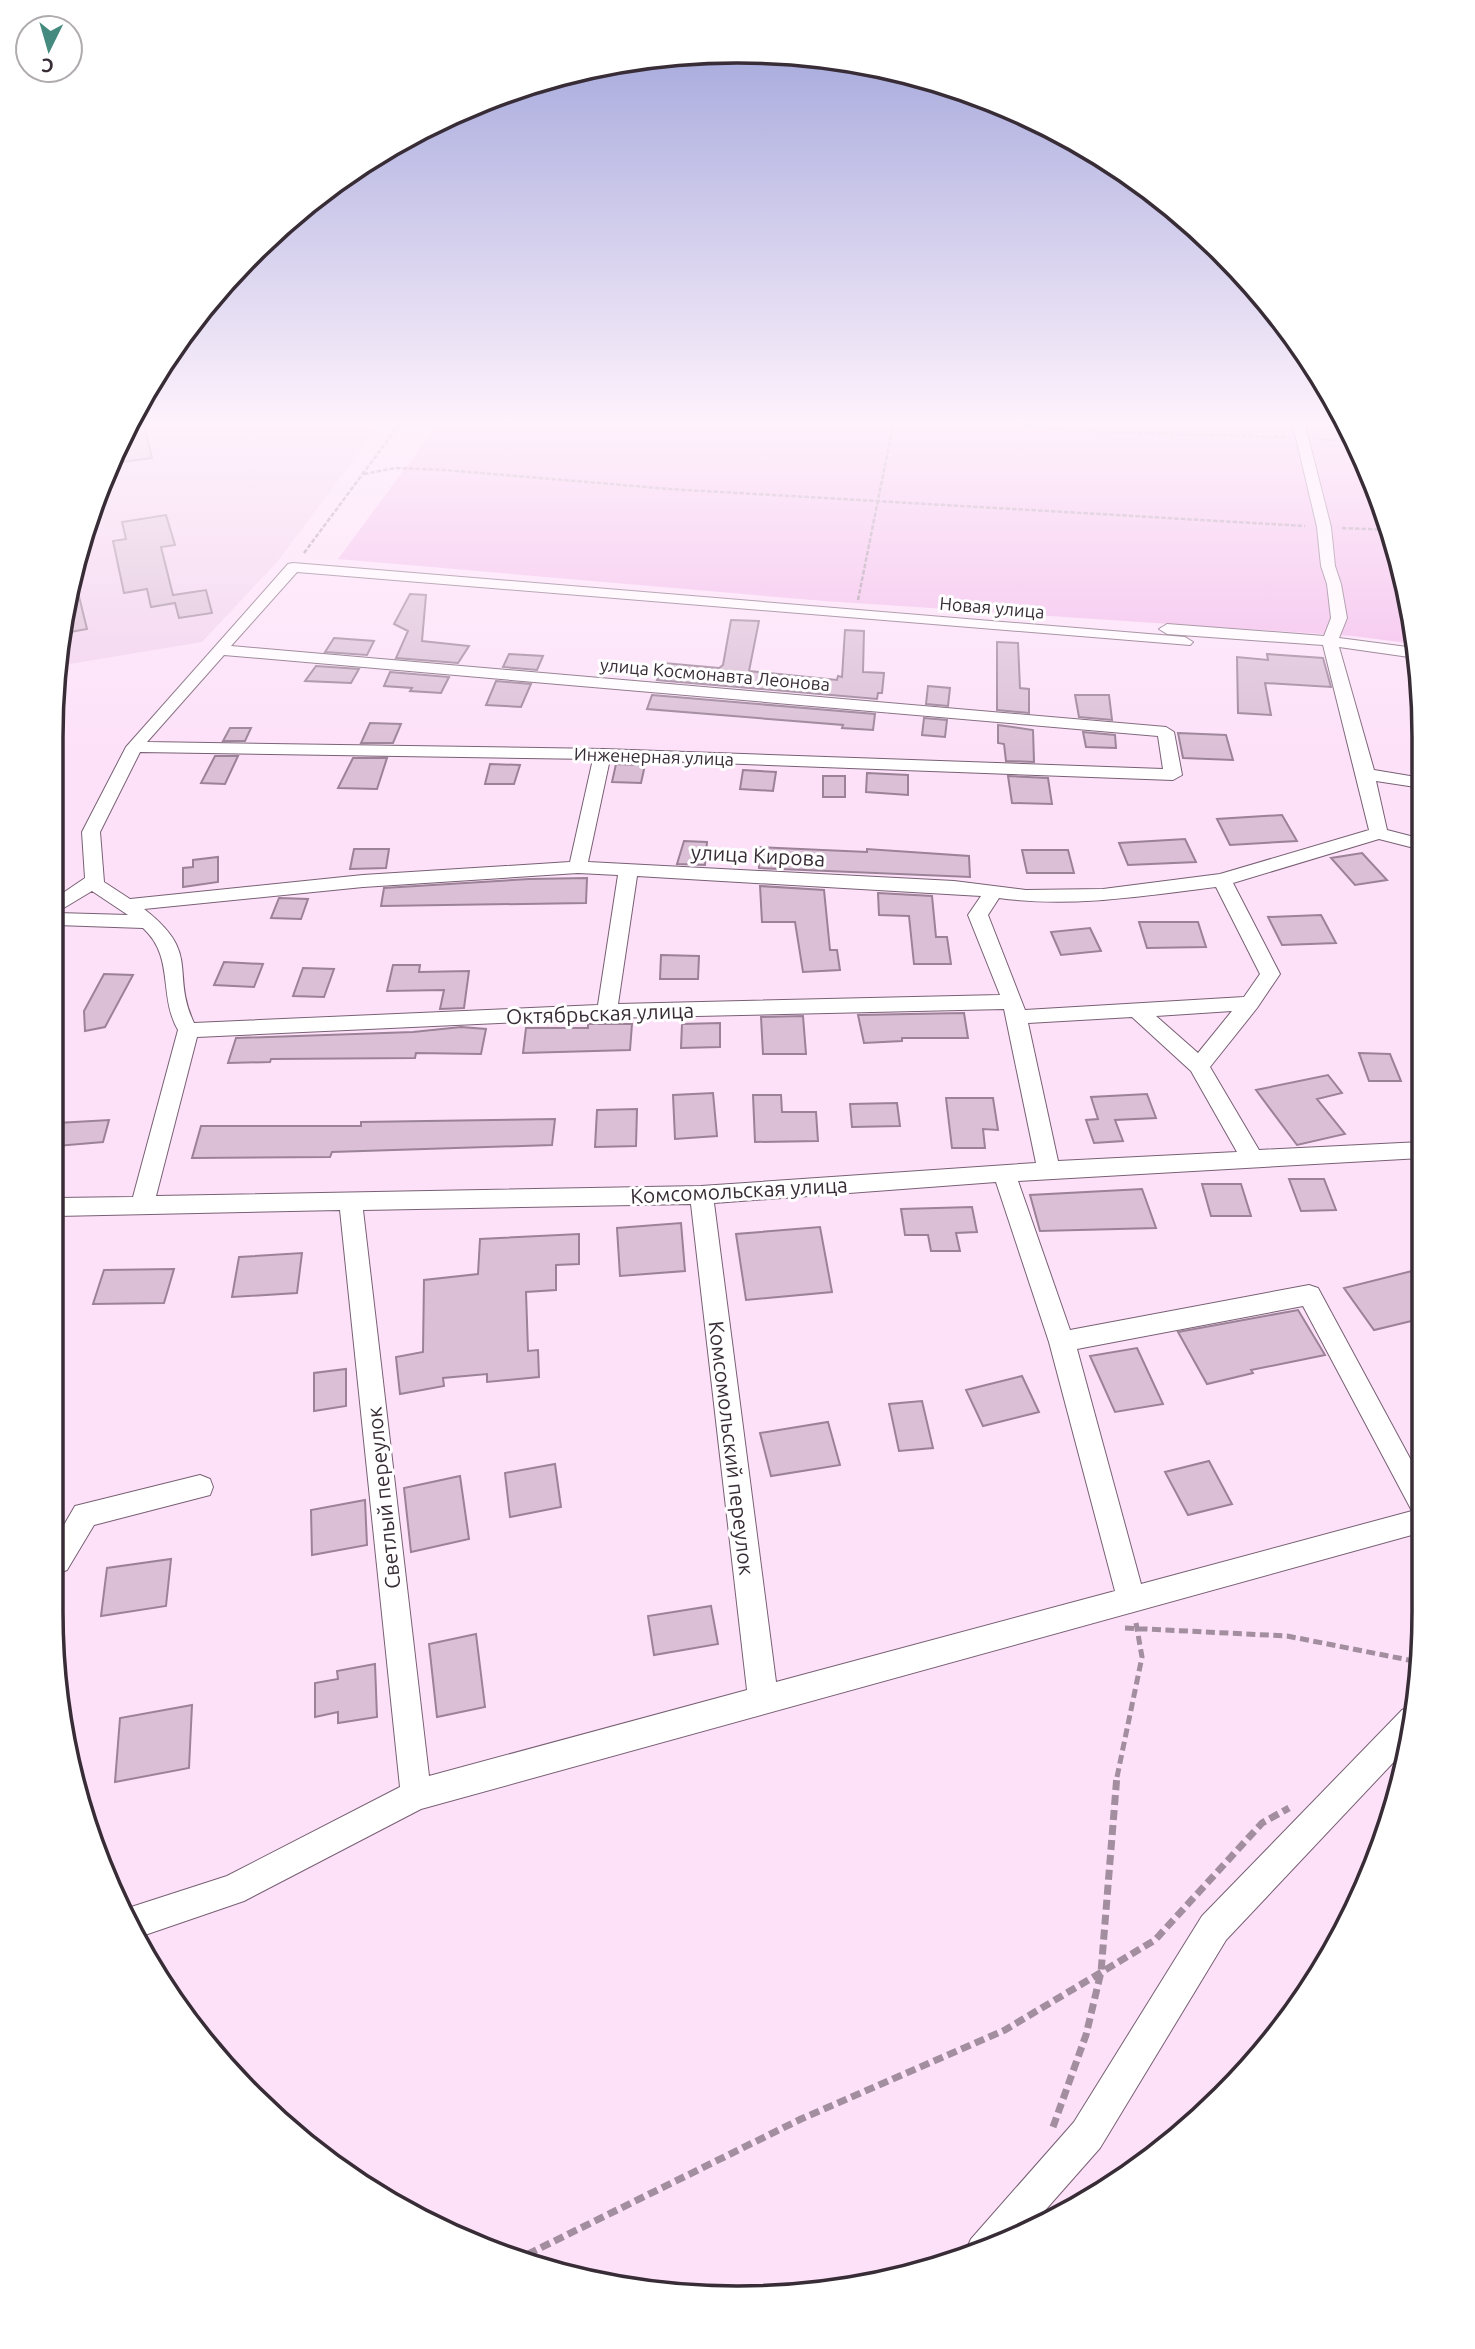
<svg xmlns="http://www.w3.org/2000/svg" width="1475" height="2349" viewBox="0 0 1475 2349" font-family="Ubuntu,sans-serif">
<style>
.built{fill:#f2d1ed}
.green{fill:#f3bbeb}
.building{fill:#dbbfd6;stroke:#9b8297;stroke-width:2}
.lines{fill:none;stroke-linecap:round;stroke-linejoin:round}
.street-casing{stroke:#786074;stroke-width:2}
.path-far2{stroke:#a28e9f;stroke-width:2.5;stroke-dasharray:4.5 2;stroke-linecap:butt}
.path-far1{stroke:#a28e9f;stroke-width:5;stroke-dasharray:9 4.5;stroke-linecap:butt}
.path{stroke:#a28e9f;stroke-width:7;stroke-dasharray:10 5;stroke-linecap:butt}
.street{fill:#fff;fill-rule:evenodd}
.labels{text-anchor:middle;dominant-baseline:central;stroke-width:6;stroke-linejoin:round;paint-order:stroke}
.far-street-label{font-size:18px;fill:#382d36;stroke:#fff}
.street-label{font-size:21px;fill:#382d36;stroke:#fff}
.rim{fill:none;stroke:#382d36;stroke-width:3.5}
</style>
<rect width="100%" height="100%" fill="#fde1f9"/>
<!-- built -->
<path class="built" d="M132,425H379L278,561L202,642L57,666V648L103,474Z"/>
<!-- green -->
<path class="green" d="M437,425H1348L1401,559L1415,644L1353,636L824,601L338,559Z"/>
<!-- building -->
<path class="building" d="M132,425H144L152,458L109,464Z
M166,515L175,545L161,547L173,595L206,590L212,613L179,618L175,603L151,607L147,589L124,593L113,541L126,539L122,522Z
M75,580L87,629L60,634L66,614Z
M410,594L426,595L422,641L469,646L458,663L396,658L408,631L394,624Z
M731,620L759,621L749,671L837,680L838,676L842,677L845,630L864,631L863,672L884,673L882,693H878L877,699L657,680L664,663L719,668L723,665Z
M334,638L374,641L367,655L325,652Z
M997,642L1018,643L1020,688L1029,689V713L997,710Z
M509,654L543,656L537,670L503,667Z
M1267,654L1323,658L1331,687L1265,683L1271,715L1238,713L1237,657L1268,660Z
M316,666L359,669L351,683L305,681Z
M390,672L449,677L441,693L410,691L412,688L384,686Z
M496,681L531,684L521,707L486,705Z
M928,686L950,688L948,706L926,704Z
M652,695L875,714L873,730L842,728L843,725L647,709Z
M1075,695H1109L1112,720L1079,717Z
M924,718L947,720L945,737L922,735Z
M370,723L401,724L393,743H361Z
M998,725L1033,730L1034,762L1006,761L1004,744L998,743Z
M230,728H251L245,741H223Z
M1083,732L1115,735L1116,748L1086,747Z
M1178,733L1226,735L1233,760L1183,758Z
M215,756H238L225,784L201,783Z
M353,758H387L377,789L338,788Z
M490,764L520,765L514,784H485Z
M616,764L645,765L641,783L612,782Z
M743,770L776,772L773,791L740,789Z
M867,773L908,775V795L866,792Z
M823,776H845V797H823Z
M1008,776L1048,778L1052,804L1012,803Z
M1282,815L1297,841L1230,845L1217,819Z
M1185,839L1196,862L1128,865L1119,843Z
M684,841L707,842L705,865L677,864Z
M758,847L867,852V849L969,856L970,877L759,868Z
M354,849H389L386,868L350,869Z
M1022,850H1068L1074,873H1027Z
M1362,853L1387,880L1355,885L1331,858Z
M218,857V882L183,887V868L193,867V860Z
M587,878L586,903L381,906L384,888L529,879Z
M760,886L824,890L830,950H837L840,970L803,972L795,922H762Z
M878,893L932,896L936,937H947L951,964H914L909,916L879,915Z
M279,898L308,899L301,919L271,918Z
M1321,915L1336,943L1282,945L1268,917Z
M1139,922H1198L1206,947L1147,948Z
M1090,928L1101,951L1061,955L1051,932Z
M661,955L699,956L698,979H660Z
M224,962L263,964L254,987L214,985Z
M393,965H420L419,972L469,971L464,1008L440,1009L444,990L387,991Z
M303,968L334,969L324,997L293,996Z
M104,974L133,975L105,1027L85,1031L84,1011Z
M964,1013L968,1038H902V1041L864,1043L858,1015Z
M803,1016L806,1054H763L761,1017Z
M720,1023V1047L681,1048L682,1024Z
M588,1024H632L630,1050L523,1053L526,1028H588Z
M461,1027L486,1029L481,1054L416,1053L415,1058L271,1059L270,1062L228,1063L236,1038L413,1032Z
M1359,1053L1390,1054L1401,1081H1369Z
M1328,1075L1342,1093L1317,1099L1345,1134L1297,1145L1256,1090Z
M713,1093L717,1136L675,1139L673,1095Z
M1147,1094L1156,1118L1115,1120L1123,1141L1094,1143L1086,1120L1098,1119L1091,1097Z
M753,1095H781L782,1112H816L818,1141L755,1142Z
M946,1098H993L998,1130L983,1129L985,1148H952Z
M897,1103L900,1126L852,1127L850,1104Z
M637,1109L636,1146L595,1147L597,1110Z
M555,1119L552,1145L332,1152L330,1157L192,1158L201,1126H361V1122Z
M109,1120L103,1142L57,1146V1123Z
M1289,1179H1324L1336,1210L1301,1211Z
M1202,1184H1241L1251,1216H1211Z
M1142,1189L1156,1228L1040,1231L1030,1195Z
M972,1207L977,1232L956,1233L960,1251H931L928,1235H905L901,1209Z
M681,1223L685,1271L620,1276L617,1228Z
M820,1227L832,1292L746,1300L736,1234Z
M579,1234V1264L556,1265V1290L526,1292L528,1351L538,1350L539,1377L487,1382V1374L443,1378L444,1386L400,1394L396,1357L423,1352L424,1280L478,1274L480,1239Z
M302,1253L297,1293L232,1297L239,1257Z
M174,1269L164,1303L93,1304L104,1270Z
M1420,1269V1319L1374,1330L1344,1288Z
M1298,1310L1325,1355L1251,1370L1253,1373L1207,1384L1178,1332Z
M1137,1348L1163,1404L1115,1412L1090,1356Z
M346,1369V1406L314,1411V1373Z
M1022,1376L1039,1412L983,1426L966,1390Z
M922,1401L933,1448L899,1451L889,1404Z
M828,1422L840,1465L771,1476L760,1433Z
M1209,1461L1232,1504L1188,1515L1165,1472Z
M555,1464L561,1507L510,1517L505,1473Z
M460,1476L469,1539L411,1552L404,1488Z
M365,1500L367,1545L312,1555L311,1510Z
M171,1559L166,1606L101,1616L107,1568Z
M711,1606L718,1644L654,1655L648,1616Z
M476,1634L485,1707L437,1717L429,1644Z
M375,1664L377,1717L338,1723V1712L315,1717V1683L338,1679L337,1671Z
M192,1705L189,1768L115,1782L120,1718Z"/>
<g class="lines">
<defs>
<path id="street" d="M1293,425H1305L1331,527L1335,566L1341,584L1347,618L1339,638L1415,648L1416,658L1339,647L1374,770L1422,778V788L1376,781L1387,830L1422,839V850L1379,839L1233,883L1280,974L1257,1008L1210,1067L1259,1150L1421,1142V1158L1018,1181L1070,1330L1309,1285L1318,1288L1419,1475V1533L421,1809L244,1901L139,1937L125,1909L227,1876L400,1787L340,1210L57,1216V1198L133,1197L178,1030C158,995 175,957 143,928L57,925V913L128,915L92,891L57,912V897L85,878L82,832L126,747L288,564L293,563L1185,637L1193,642L1190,645L297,572L231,646L1166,727L1174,732L1182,775L1173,780L610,759L588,862L954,881L1026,890L1103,889L1220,874L1369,830L1323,645L1167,634L1159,629L1167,624L1324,636L1331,618L1327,584L1321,566L1317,527ZM224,655L1158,736L1163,769L603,749L147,742ZM140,752L593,759L570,862L363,875L130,899L104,882L100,832ZM578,873L618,875L598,1005L194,1023C170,971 202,954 144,909L363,887ZM637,876L981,896L968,915L1000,995L618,1004ZM1216,887L1260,974L1244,997L1025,1010L988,915L999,898C1072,908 1144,896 1216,887ZM1004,1009L1036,1163L701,1186L156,1196L197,1037L607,1018ZM1232,1011L1198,1053L1156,1016ZM1132,1017L1191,1071L1237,1152L1058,1161L1028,1023ZM996,1182L1049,1342L1115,1591L776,1682L714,1203ZM691,1204L747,1690L429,1776L363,1210ZM1303,1306L1412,1511L1141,1584L1077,1349Z
M200,1475L210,1479L213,1487L210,1495L94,1525L67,1570L57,1574V1537L75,1506Z
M1413,1705L1417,1707L1405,1750L1226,1940L1100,2148L1026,2232L1001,2246L967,2257L965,2252L971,2239L1074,2122L1202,1916L1402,1710Z"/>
</defs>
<!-- street casing -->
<use href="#street" class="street-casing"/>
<!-- path-far2 -->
<path class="path-far2" d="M1021,425L1102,432L1286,437
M1319,439L1356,442
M364,474L395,468L445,470L670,489L1305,526
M1342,528L1390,530
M304,553L399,425
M858,600L893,425"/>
<!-- path-far1 -->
<path class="path-far1" d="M1125,1628L1287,1636L1419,1662
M1117,1777L1142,1657L1136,1623"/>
<!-- path -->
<path class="path" d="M1053,2127L1086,2035L1101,1972L1117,1775
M514,2261L801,2119L1005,2030L1155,1940L1262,1823L1289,1808"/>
<!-- street -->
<use href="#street" class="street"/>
</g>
<!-- sky -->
<linearGradient id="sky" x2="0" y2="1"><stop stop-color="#9da2d9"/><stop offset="0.56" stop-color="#fef2fc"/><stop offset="1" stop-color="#fef2fc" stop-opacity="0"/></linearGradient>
<rect width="1475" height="754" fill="url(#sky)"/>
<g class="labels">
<!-- far-street labels -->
<g class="far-street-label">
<text transform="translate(992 607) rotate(5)">Новая улица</text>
<text transform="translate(715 674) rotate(5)">улица Космонавта Леонова</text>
<text transform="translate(654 756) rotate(2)">Инженерная улица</text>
</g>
<!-- street labels -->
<g class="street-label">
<text transform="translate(758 855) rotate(3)">улица Кирова</text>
<text transform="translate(600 1013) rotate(-2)">Октябрьская улица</text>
<text transform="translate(739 1190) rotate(-3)">Комсомольская улица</text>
<text transform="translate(732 1448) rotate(83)">Комсомольский переулок</text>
<text transform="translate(383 1498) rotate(-96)">Светлый переулок</text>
</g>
</g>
<!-- crop -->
<path d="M0 0H1475V2349H0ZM737 63H738A674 674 0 0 1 1412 737V1612A674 674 0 0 1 738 2286H737A674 674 0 0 1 63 1612V737A674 674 0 0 1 737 63Z" fill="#fff" fill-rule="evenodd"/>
<path class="rim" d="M737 63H738A674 674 0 0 1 1412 737V1612A674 674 0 0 1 738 2286H737A674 674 0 0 1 63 1612V737A674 674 0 0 1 737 63Z"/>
<!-- north arrow -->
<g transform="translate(49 49) rotate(185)"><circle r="33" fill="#ffffff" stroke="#afabaf" stroke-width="2"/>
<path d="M0-5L12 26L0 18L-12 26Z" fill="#458a7e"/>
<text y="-10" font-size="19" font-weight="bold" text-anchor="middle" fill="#382d36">С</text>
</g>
</svg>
